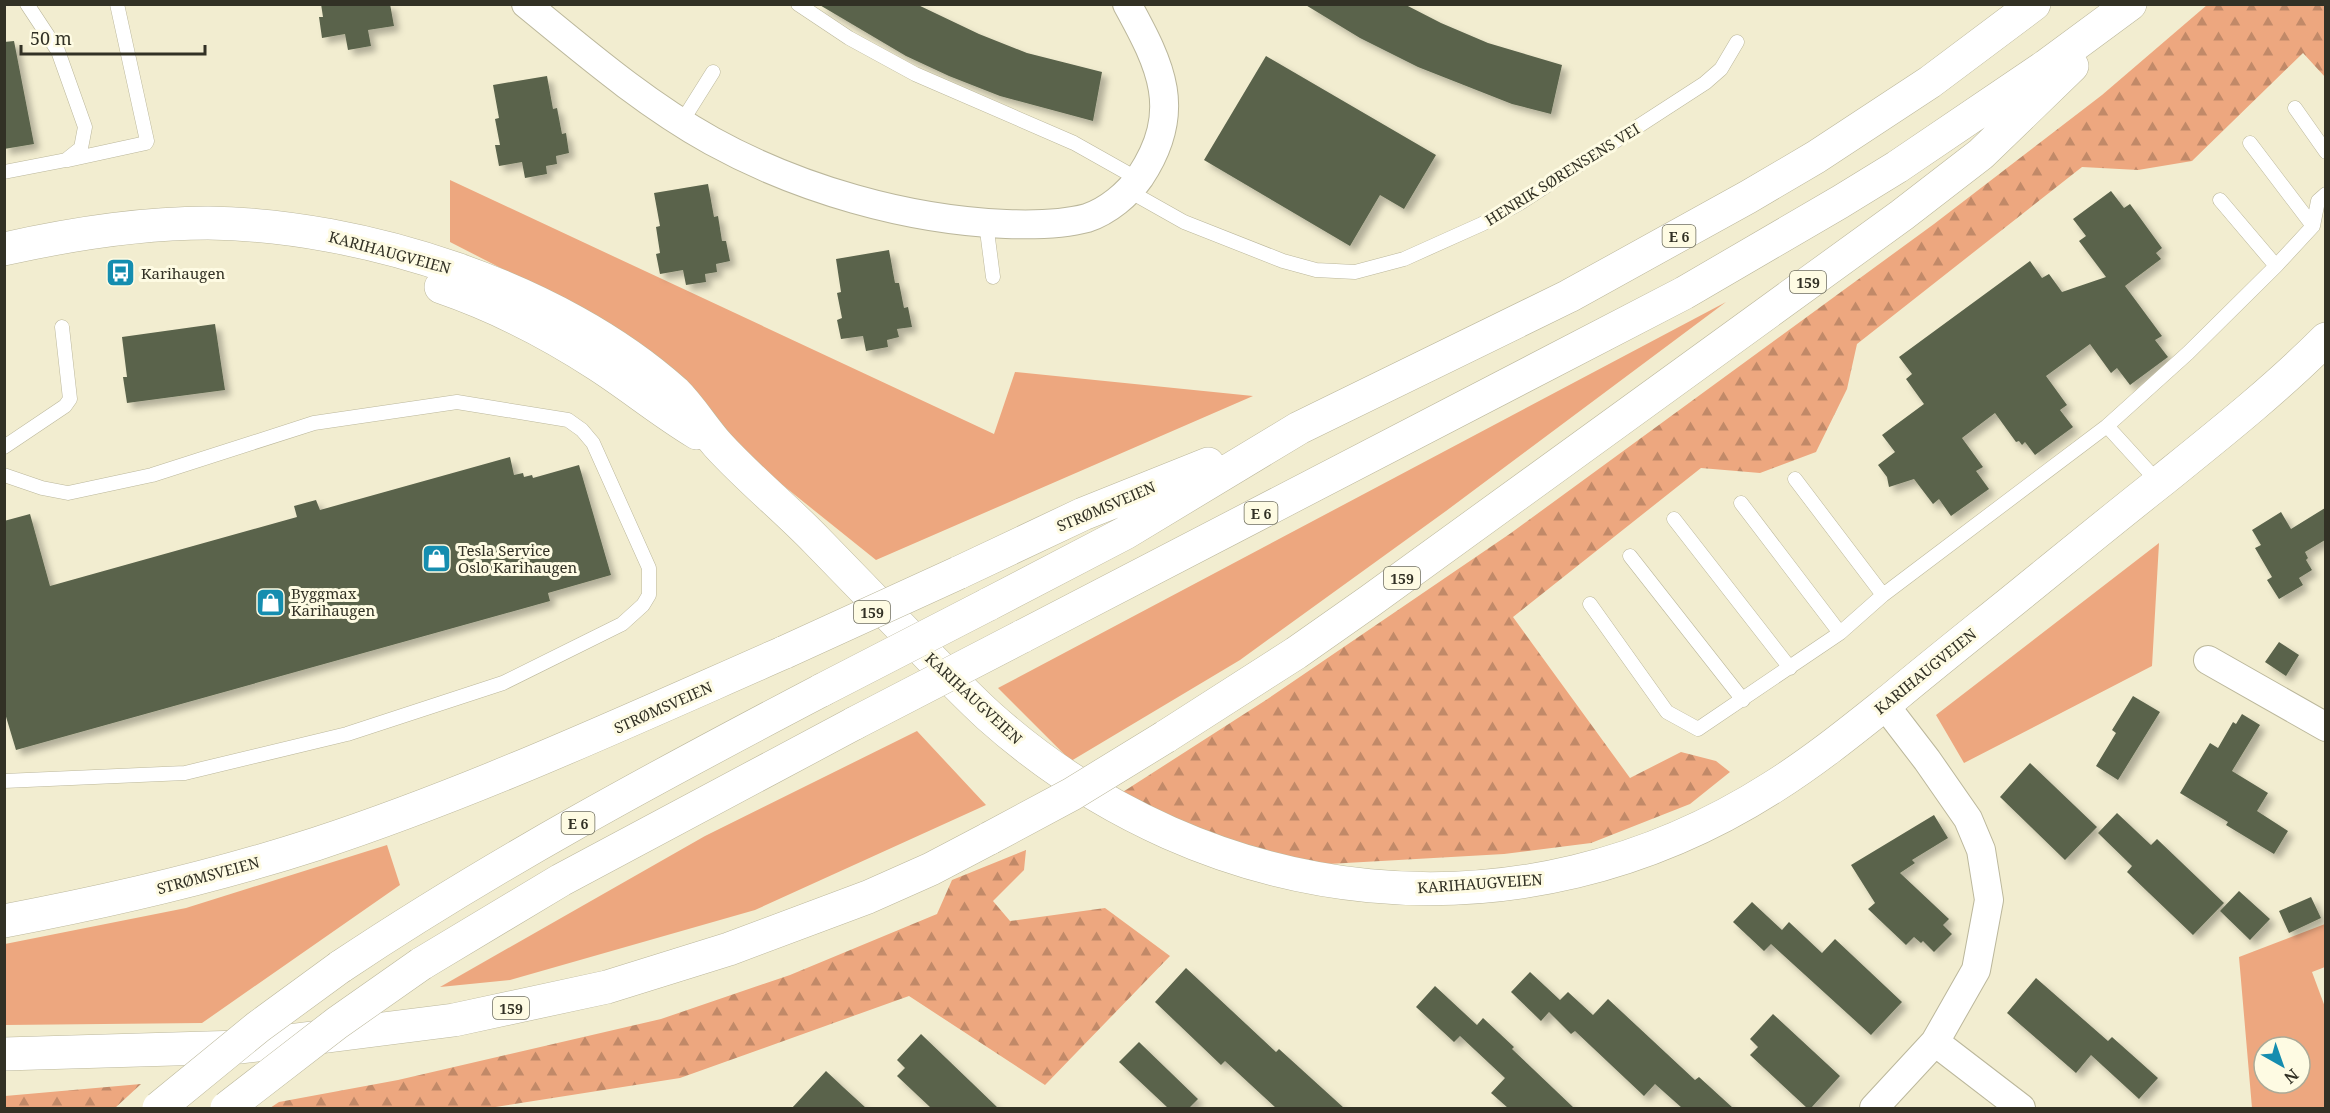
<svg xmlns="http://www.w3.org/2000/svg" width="2330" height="1113" viewBox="0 0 2330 1113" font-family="'Noto Serif',serif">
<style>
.grass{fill:#eda77f;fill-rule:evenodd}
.forest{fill:url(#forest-firs)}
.building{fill:#5a634b;filter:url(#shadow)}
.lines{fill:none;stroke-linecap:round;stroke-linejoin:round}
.lane-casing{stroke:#bbb79b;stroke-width:15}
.street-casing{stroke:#bbb79b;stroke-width:30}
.secondary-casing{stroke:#bbb79b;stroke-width:34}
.highway-casing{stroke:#bbb79b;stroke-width:34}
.lane{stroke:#fff;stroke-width:14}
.street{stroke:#fff;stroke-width:28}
.secondary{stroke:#fff;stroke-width:33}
.highway{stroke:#fff;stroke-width:33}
.highway-bridge-casing{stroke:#bbb79b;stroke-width:34;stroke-linecap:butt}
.highway-bridge{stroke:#fff;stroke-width:33}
.labels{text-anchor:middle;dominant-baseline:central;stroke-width:6;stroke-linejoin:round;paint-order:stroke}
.shield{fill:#fefbe3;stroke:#6f6e5e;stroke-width:1.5}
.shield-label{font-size:14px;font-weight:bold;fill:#323125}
.street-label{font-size:15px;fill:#323125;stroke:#fefbe3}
.poi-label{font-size:15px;fill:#323125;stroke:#fefbe3;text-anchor:start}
</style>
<defs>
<pattern id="forest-firs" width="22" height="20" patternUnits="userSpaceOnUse" patternTransform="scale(1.5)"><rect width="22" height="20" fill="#eda77f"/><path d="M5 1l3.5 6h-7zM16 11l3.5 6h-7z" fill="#c18968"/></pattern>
<filter id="shadow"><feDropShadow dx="5.5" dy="5.5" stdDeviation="3" flood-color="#0004"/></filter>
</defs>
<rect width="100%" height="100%" fill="#f2edd0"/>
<!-- grass -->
<path class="grass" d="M450,180L994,434L1015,372L1253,396L876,560L532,284L450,242Z
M1726,302L1446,511L1240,660L1071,761L998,688Z
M2159,543L2152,666L1964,763L1936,715Z
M917,731L986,805L755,910L510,980L440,987L705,836Z
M387,845L400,885L202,1023L5,1025V944L186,908Z
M2325,924V967L2312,972L2325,1007V1108H2252L2239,957ZM2264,1047H2300V1083H2264Z"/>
<!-- forest -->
<path class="forest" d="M2207,5H2325V77L2303,53L2192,161L2138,170L2082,167L1857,344L1847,389L1816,452L1760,473L1701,468L1513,617L1630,778L1681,752L1716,761L1730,772L1690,804L1591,843L1504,854L1293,866L1115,797L1266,700L1511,533L1934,224L2102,95Z
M1026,850L1024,870L993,901L1010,921L1105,908L1170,956L1045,1085L909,996L680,1078L489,1108H270L279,1102L398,1080L661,1019L790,975L937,914L952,880Z
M141,1084L115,1108H5V1096Z"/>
<!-- building -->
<path class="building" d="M321,4H390L394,26L368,30L371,46L348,50L345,34L322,38L319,17H323Z
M818,4H916L979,34L1027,53L1102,72L1093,121L1000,96L949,76L906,56Z
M1304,4H1404L1441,23L1488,43L1562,65L1551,114L1512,104L1418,67L1360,38Z
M14,41L34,144L4,149V42Z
M1266,56L1436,155L1404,209L1380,195L1350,246L1204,160Z
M547,76L553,109L557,108L562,134L566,133L569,153L556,156L557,164L546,166L547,174L525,178L522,162L499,166L495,145H500L495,119L499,118L493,85Z
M708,184L714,217L718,216L722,241H726L730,261L716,264L717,272L705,274L706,282L686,285L683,270L660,274L656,254L660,253L656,227L660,226L654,193Z
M2111,191L2124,208L2130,204L2162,248L2156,253L2161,259L2125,286L2162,336L2155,340L2168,357L2130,385L2117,368L2111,373L2090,344L2046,376L2067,405L2060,410L2073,427L2035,455L2025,442L2022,445L2019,441L2016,442L1995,413L1962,438L1983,467L1976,471L1989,489L1951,516L1939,499L1933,504L1914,479L1889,487L1887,477L1878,465L1895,452L1882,435L1924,404L1906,379L1912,374L1899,357L2030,261L2042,278L2049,274L2062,292L2106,277L2079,241L2086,236L2073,219Z
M889,250L895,283H899L904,308L908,307L912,327L897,329L899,337L887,340L888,347L866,351L863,336L841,339L837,320L842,318L837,293L841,292L836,259Z
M215,324L225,390L127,403L123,377H127L122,337Z
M510,457L514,475L523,473L524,477L532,475L533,478L579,465L611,575L548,593L550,601L16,750L4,710V521L30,514L50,586L297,517L294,506L316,500L320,510Z
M2325,508V540L2305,552L2308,558L2306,560L2312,570L2299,578L2303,585L2279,599L2267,580L2272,577L2255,548L2261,545L2252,530L2281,512L2291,529Z
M2279,642L2299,655L2286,676L2265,662Z
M2133,696L2160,712L2118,780L2096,766L2116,733L2112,730Z
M2242,714L2260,725L2232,771L2268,793L2257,811L2288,831L2274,854L2226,825L2228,822L2180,793L2210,743L2218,748L2233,722L2236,724Z
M2030,763L2097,827L2065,860L2000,797Z
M2117,813L2151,845L2157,839L2224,903L2193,935L2127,872L2132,866L2098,833Z
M1934,815L1948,838L1912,860L1915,863L1900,873L1949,919L1943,925L1952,934L1934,952L1923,941L1921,943L1914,937L1906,945L1868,909L1875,903L1851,865Z
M2239,891L2270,919L2250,940L2220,911Z
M2311,897L2321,918L2289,933L2279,911Z
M1752,902L1782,930L1789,922L1822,953L1835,939L1902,1002L1871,1035L1771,944L1764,951L1733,922Z
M1186,968L1276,1052L1279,1049L1344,1108H1276L1225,1061L1221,1065L1155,1002Z
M1530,972L1560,1000L1568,992L1593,1015L1608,999L1695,1080L1699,1077L1733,1108H1682L1655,1084L1644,1096L1575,1031L1571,1034L1549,1012L1541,1021L1511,992Z
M2036,978L2108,1041L2112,1037L2158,1078L2139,1099L2091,1055L2076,1073L2007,1013Z
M1435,986L1477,1025L1483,1018L1514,1047L1512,1049L1574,1108H1508L1491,1093L1505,1078L1460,1036L1454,1042L1416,1007Z
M1773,1014L1840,1076L1811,1108H1807L1750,1055L1758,1047L1750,1039Z
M921,1034L971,1082L998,1108H931L897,1076L905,1068L897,1060Z
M1139,1042L1198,1099L1189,1108H1168L1119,1062Z
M826,1071L843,1087L866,1108H792Z"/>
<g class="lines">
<defs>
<path id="lane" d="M798,4L849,38L915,74L1074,143L1138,179
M2295,108L2326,152
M681,123L713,72
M2250,143L2313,226
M68,160L146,143L147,141L117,4
M4,172L66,160L81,148L85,127L58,51L27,4
M1129,191L1184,222L1283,261L1316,270L1355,272L1404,259L1482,224L1520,203L1705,83L1721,69L1737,42
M2220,200L2276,266
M986,223L993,277
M2107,426L2159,483
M4,447L65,406L70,399L62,327
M4,475L42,488L68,493L152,475L314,423L457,402L568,420L582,430L593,443L649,568V595L643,605L622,624L503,683L347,734L185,773L4,781
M1795,479L1883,595
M1741,503L1840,633
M1674,519L1790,668
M1630,556L1743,700
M1590,604L1667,712L1698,729L1840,633L1883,595L2107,426L2188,353L2276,266L2313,226L2318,201L2326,194"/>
<path id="street" d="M526,4C586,53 644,103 712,141C799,189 907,220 1006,224C1033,225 1061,225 1087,218C1108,211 1128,194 1140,177C1184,111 1161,66 1127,4
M2208,660L2326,727
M1935,1042L2021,1108
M1874,1108L1935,1042L1976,970L1989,900L1981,850L1968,819L1927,760L1884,704"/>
<path id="secondary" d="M4,249C71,234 139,223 208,223C363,225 558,287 675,392C691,408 703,428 718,445C748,478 785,508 816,540C851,576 886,612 921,648C943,671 965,694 989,716C1210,913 1521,948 1773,787C1816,760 1855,728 1894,697C1936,662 1979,628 2021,594C2068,556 2113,519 2160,482C2217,436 2274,391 2326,339
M441,287C496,306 549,333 598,365C632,387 662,412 697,433"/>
<path id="highway" d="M958,573L1083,514L1208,464
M987,605L1125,533L1299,428L1569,296L1748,197L1816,157L1930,82L2034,4
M1021,637L1684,293L1840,202L1897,167L2046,66L2130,4
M1165,737L1296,653L1370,601L1902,215L1981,154L2072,66
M4,921C110,901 214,877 316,844C477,791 630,720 785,652
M421,964L561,880L855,723
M340,967C494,864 658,776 822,690
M4,1054L241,1047L454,1020L607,987L729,949L868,897L931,869L990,838"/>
</defs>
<!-- lane casing -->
<use href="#lane" class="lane-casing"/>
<!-- street casing -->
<use href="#street" class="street-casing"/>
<!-- secondary casing -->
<use href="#secondary" class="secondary-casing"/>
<!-- highway casing -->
<use href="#highway" class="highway-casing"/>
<!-- lane -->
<use href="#lane" class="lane"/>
<!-- street -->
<use href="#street" class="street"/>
<!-- secondary -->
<use href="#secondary" class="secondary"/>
<!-- highway -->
<use href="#highway" class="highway"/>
<defs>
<path id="highway-bridge" d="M785,652L958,573
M822,690L987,605
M855,723L1021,637
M990,838L1072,794L1165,737
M159,1108L258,1027L340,967
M227,1108L337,1023L421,964"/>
</defs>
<!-- highway-bridge casing -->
<use href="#highway-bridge" class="highway-bridge-casing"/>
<!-- highway-bridge -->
<use href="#highway-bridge" class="highway-bridge"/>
</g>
<!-- icons -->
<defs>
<symbol id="bus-square" viewBox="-11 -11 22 22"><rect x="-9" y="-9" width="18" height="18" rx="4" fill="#158daf" stroke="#fefbe3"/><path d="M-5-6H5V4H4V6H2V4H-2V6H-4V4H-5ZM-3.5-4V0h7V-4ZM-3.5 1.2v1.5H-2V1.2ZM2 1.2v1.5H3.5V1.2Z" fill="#fff"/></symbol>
<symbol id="shop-square" viewBox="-11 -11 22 22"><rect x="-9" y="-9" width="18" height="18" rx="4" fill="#158daf" stroke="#fefbe3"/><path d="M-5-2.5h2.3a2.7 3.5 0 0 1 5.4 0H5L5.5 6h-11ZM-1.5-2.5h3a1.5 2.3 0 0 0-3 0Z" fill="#fff"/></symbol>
</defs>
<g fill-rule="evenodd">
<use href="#bus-square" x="104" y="256" width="33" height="33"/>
<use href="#shop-square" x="420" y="542" width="33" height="33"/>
<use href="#shop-square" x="254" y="586" width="33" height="33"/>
</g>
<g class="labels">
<!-- shield labels -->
<g class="shield">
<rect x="1662.5" y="225" width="33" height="22" rx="4.5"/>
<rect x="1790" y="271" width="36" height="22" rx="4.5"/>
<rect x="1244.5" y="502" width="33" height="22" rx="4.5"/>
<rect x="1384" y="567" width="36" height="22" rx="4.5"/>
<rect x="854" y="601" width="36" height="22" rx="4.5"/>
<rect x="561.5" y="812" width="33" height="22" rx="4.5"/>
<rect x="493" y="997" width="36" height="22" rx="4.5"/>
</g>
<g class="shield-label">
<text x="1679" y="236">E 6</text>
<text x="1808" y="282">159</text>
<text x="1261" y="513">E 6</text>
<text x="1402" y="578">159</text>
<text x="872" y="612">159</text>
<text x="578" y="823">E 6</text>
<text x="511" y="1008">159</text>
</g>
<!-- street labels -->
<g class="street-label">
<text transform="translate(1562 174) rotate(-32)">HENRIK SØRENSENS VEI</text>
<text transform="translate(390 252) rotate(15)">KARIHAUGVEIEN</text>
<text transform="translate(1106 506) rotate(-23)">STRØMSVEIEN</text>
<text transform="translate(1925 671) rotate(-39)">KARIHAUGVEIEN</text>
<text transform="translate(974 698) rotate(43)">KARIHAUGVEIEN</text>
<text transform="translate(663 707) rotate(-24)">STRØMSVEIEN</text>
<text transform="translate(208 875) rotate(-15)">STRØMSVEIEN</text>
<text transform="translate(1480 883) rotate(-4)">KARIHAUGVEIEN</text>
</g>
<!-- poi labels -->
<g class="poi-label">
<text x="141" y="273">Karihaugen</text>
<text x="458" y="550">Tesla Service<tspan x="458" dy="17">Oslo Karihaugen</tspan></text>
<text x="291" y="593">Byggmax<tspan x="291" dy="17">Karihaugen</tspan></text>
</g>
</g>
<!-- border -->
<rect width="2330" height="1113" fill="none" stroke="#323125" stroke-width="12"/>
<!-- north arrow -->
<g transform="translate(2282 1065) rotate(140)"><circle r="28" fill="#fefbe3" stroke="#acaa97" stroke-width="1.5"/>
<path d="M0-4.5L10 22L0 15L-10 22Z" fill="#158daf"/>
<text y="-9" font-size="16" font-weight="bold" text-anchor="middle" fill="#323125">N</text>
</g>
<!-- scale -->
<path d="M21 45v9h184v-9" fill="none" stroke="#323125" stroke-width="3"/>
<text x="30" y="45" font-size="18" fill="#323125" stroke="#fefbe3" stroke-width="4.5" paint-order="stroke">50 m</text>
</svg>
